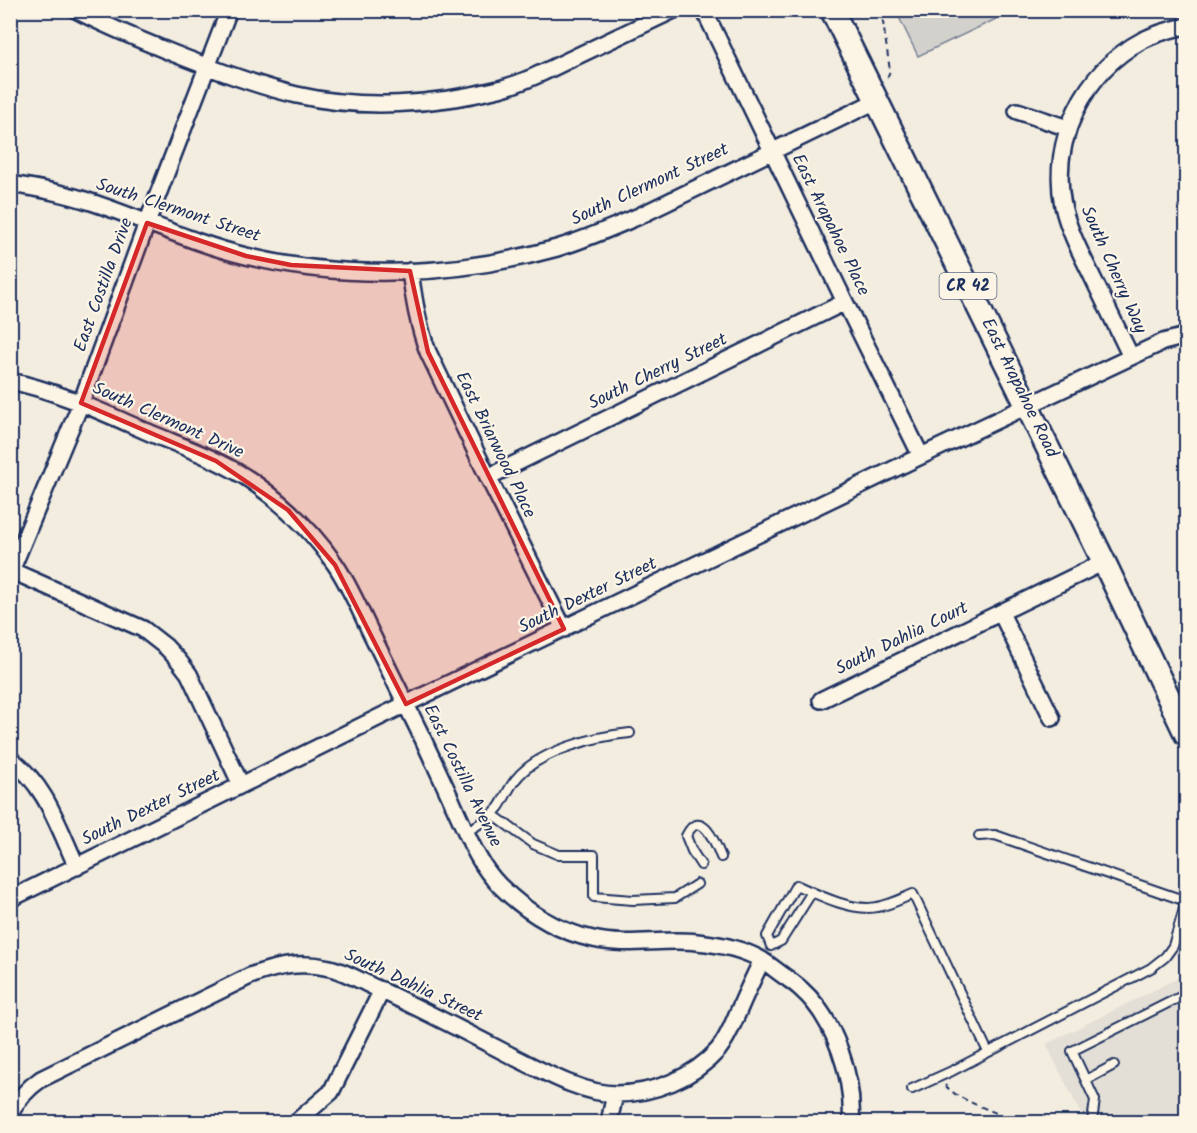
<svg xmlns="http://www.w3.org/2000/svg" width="1197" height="1133" viewBox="0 0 1197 1133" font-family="Kalam,sans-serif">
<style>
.built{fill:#e3dfd6}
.green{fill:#d3d1cc;stroke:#778095;stroke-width:1.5}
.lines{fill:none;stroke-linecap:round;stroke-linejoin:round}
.service-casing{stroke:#1b2f5e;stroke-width:12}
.minor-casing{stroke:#1b2f5e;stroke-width:20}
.primary-casing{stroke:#1b2f5e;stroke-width:27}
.path{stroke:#1b2f5e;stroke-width:2;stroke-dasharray:6 4.5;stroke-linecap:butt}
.service{stroke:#fcf5e5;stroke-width:8}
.minor{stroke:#fcf5e5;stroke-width:15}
.primary{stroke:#fcf5e5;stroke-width:22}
.marked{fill:#d62828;fill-opacity:0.2;stroke:#d62828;stroke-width:4.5;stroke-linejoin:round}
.labels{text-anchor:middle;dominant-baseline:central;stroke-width:4.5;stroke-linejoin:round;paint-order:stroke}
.shield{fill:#fcf5e5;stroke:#5e6a86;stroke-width:1.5}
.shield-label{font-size:16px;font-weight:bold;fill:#1b2f5e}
.street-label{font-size:18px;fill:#1b2f5e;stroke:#fcf5e5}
</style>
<rect width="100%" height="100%" fill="#f3ede0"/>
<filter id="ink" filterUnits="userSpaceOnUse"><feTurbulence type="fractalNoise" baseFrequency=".0167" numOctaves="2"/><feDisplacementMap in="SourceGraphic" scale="12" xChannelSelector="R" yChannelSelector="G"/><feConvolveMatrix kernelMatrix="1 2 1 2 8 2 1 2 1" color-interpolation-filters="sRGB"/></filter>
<g filter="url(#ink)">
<!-- built -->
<path class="built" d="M1186,974V1122H1085L1046,1044Z"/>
<!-- green -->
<path class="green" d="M896,11H1013L918,56Z"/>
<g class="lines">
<defs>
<path id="service" d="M492,814L533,844L559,855H594V897L633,900L675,898L697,884
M466,832C478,825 490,818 499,807C505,798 509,787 516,779C538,751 596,736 630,733
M979,836L995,835L1186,901
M701,865L692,851L686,836C701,806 716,844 721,857
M812,892L781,941L771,946L767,936L796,885C818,895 853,912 877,907C890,905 901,899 913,894L988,1052
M1086,1080L1114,1065
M912,1089L952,1071L1151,968L1165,957L1173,946L1186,902
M1092,1122L1095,1100L1072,1051L1186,994"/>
<path id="minor" d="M76,10C111,29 148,43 185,58C221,72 258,86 297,95C362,110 435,105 499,89C526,82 550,69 575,57C608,41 641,26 674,10
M704,10L845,302L921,456
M1017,111L1068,128
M10,184C37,188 64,193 91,202C143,219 192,243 246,256C347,281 457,276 557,248C584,240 611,228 637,217L876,101
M410,271C414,300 418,325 428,352L488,477L564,629
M1131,357C1117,328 1103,299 1089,270C1079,250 1068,228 1063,206C1050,141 1084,71 1143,40C1157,33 1172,29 1186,26
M10,381C58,391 104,413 148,432C183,447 222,460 253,482C284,504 313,532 335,564C350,586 360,611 372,635C389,669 406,704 423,739C433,761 444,783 454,806C467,833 477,863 499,885C526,912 556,931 593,939C628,947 662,938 697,942C718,944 743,949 762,960C770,965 778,972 787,978C791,981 797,985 801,989C835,1019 854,1078 851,1122
M488,477L845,302
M10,570L143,629L166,647L179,661L189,674L241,785
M11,571L81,403L147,223L229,10
M1001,613L1052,718
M821,700L1104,562
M10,759C46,784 59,829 77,867
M10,899L406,704L921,456L1131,357L1163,342L1186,336
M10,1114C17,1100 28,1088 41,1079L250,976C277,966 301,961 330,968C346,972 361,981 376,988C421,1009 466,1032 510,1055C541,1070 582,1094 616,1094C653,1094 693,1078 718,1050C728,1038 733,1023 739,1010C746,993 754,977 762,960
M296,1122L331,1092L382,990
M609,1122L615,1094"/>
<path id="primary" d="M832,10L1104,562L1186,734"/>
</defs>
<!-- service casing -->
<use href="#service" class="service-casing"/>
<!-- minor casing -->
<use href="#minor" class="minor-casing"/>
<!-- primary casing -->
<use href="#primary" class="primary-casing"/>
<!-- path -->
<path class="path" d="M880,10L882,15L890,71L887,78L884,79
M945,1085C959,1102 995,1110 1015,1122"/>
<!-- service -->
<use href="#service" class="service"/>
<!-- minor -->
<use href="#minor" class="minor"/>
<!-- primary -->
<use href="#primary" class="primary"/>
</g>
</g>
<!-- marked area -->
<path class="marked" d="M147,223L246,256L291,265L410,271L428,352L564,629L406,704L335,565L288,510L216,461L81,403Z"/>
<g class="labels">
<!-- shield labels -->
<rect class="shield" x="939.5" y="273" width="57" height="26" rx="4.5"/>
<g class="shield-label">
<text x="968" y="286">CR 42</text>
</g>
<!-- street labels -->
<g class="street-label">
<text transform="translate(650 185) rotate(-25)">South Clermont Street</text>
<text transform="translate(178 211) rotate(18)">South Clermont Street</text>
<text transform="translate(830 225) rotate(64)">East Arapahoe Place</text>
<text transform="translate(1113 270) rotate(66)">South Cherry Way</text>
<text transform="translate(104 285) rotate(-70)">East Costilla Drive</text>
<text transform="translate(658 372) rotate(-26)">South Cherry Street</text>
<text transform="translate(1019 388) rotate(64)">East Arapahoe Road</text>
<text transform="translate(168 421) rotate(24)">South Clermont Drive</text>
<text transform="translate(495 445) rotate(64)">East Briarwood Place</text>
<text transform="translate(588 596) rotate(-26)">South Dexter Street</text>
<text transform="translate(902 639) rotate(-26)">South Dahlia Court</text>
<text transform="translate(462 776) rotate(64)">East Costilla Avenue</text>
<text transform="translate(151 808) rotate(-26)">South Dexter Street</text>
<text transform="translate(413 986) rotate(25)">South Dahlia Street</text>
</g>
</g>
<!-- margin -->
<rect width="1197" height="1133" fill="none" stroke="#fcf5e5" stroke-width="36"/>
<rect x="18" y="18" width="1161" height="1097" fill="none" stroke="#1b2f5e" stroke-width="2" filter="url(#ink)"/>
</svg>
